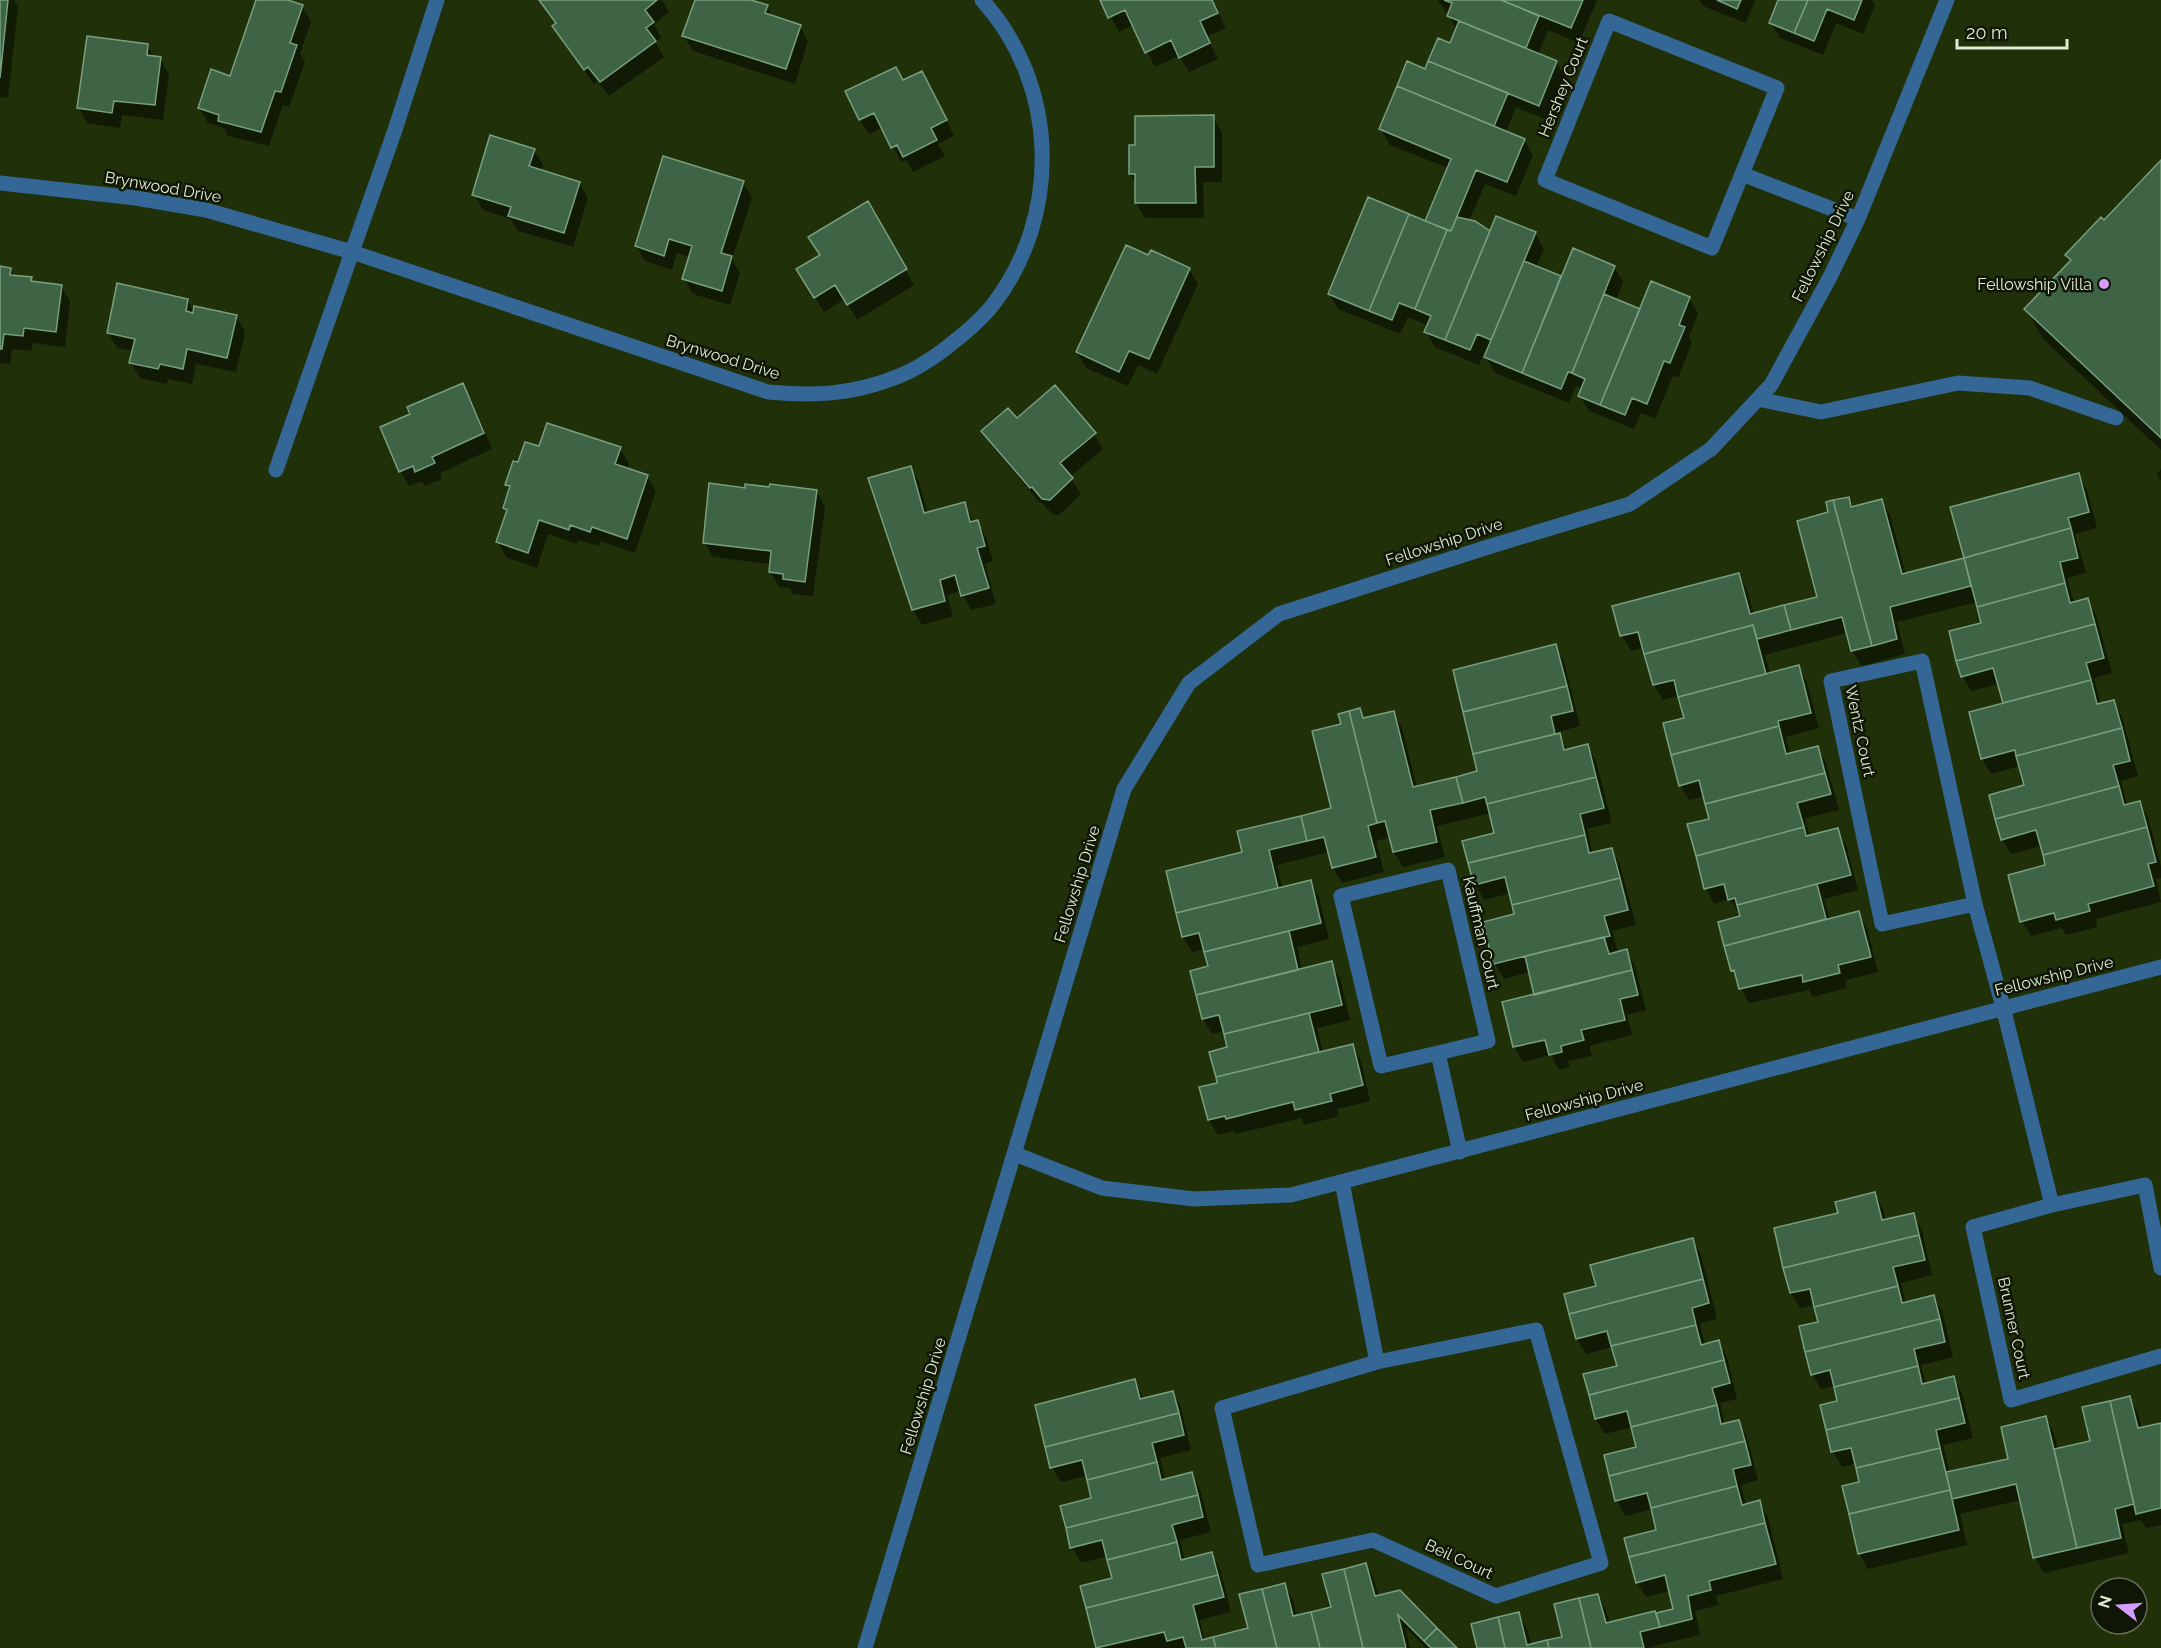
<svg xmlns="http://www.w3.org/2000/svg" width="2161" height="1648" viewBox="0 0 2161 1648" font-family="Raleway,sans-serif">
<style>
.shadow{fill:#0007;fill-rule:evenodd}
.building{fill:#3e6345;stroke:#78a07f;stroke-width:1.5}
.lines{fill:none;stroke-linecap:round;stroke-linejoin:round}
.service{stroke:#356796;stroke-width:15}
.minor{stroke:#356796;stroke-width:15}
.poi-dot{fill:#d39cfd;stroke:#0f1606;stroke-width:2}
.labels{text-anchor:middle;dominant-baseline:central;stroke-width:5;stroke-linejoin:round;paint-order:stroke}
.street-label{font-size:16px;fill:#dfead4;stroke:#0f1606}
.poi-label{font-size:16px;fill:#dfead4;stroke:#0f1606;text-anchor:end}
</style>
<rect width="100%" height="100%" fill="#203109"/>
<!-- shadow -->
<path class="shadow" d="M0,0H14L18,6L8,98L0,97Z
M257,0H283L302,6L311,22L300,54L305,62L289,107L283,105L269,146L228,136L224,128L208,123L199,108L231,77Z
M540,0H662L669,12L654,24L661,38L655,42L664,57L609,96L597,81L594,84L563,42L554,27L557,25Z
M697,0H750L767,7L773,17L800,26L808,41L795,84L693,51L684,36Z
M1102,0H1212L1226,28L1207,37L1218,59L1189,72L1179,56L1155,67L1133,25L1119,32Z
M1438,0H1597L1579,43L1548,30L1538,55L1556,62L1565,77L1547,120L1516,107L1506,132L1524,140L1533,155L1516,196L1485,184L1469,221L1491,233H1535L1544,249L1536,267L1562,278L1614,267L1623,282L1616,300L1641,310L1689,298L1698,314L1689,337L1692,343L1678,378L1673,376L1655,419L1641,413L1634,429L1589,411L1580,396L1583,389L1576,386L1569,403L1495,373L1486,357L1489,350L1486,349L1479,365L1435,347L1426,332L1429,326L1408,317L1400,334L1338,309L1329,294L1426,223L1448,168L1390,145L1381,129L1408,63L1426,71L1451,45L1457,30L1448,15L1449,13L1445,11Z
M1699,0H1755L1746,23L1703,6Z
M1779,0H1872L1875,5L1863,34L1836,23L1823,55L1780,38L1771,23Z
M147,45L154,58L160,59L169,74L163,120L122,115L120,128L87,123L79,108Z
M903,82L930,88L954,136L938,144L945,156L913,172L906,160L901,162L883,128L869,134L861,121L881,111Z
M1213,117L1222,132V182H1203L1204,218H1145L1136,203V184L1130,174Z
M534,150L543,165L541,171L579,183L588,198L573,247L518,231L511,219L483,210L474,195Z
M2161,162V450L2043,339L2026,309L2071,262L2067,255L2104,222Z
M743,182L752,198L732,259L740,273L730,305L693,294L684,278L690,257L677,253L672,270L645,261L636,246Z
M867,203L914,285L857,320L845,299L824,312L798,270L821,256Z
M1149,257L1189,269L1198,284L1157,374L1138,365L1128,386L1086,368L1077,352Z
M0,268L10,269L15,277L31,279L33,283L61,286L70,301L65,347L33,343L31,351L12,349L10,364L0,363Z
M187,300L194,313L236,316L245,332L236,372L196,364L192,384L168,379L167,384L140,378L131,363L133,351L117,348L108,332Z
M462,385L471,400L492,449L440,473L442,479L425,486L422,481L409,486L400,471L412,414Z
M1016,420L1094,434L1103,449L1070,477L1081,494L1059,515L1052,514L1041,502L1040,503L992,446L983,431Z
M540,448H620L629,464L627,469L647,476L656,491L635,553L600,541L599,546L578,540L577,544L548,534L537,568L506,557L498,542L507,513L504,508L510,490L507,484L519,464Z
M910,467L919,482L928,514L964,504L974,523L977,522L986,537L993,561L985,564L996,604L971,610L961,591L947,595L953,616L922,625L913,610L870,479Z
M2161,469V481L2157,474Z
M2078,475L2087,490L2097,528L2075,534L2086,573L2067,578L2074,603L2087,600L2096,615L2112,673L2094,678L2101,705L2114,702L2122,717L2138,776L2121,781L2127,805L2139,802L2148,817L2161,866V878L2156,879L2161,902L2096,919L2097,927L2066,935L2062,928L2031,936L2022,921L2047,866L2042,846L2011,854L2002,839L2026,786L2020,766L1991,774L1982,759L2004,704L1999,684L1971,691L1962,676L1983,624L1977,602L1897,622L1905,654L1861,666L1852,650L1847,633L1765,655L1770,674L1798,667L1807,682L1819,728L1786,737L1787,742L1790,755L1817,748L1826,763L1839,810L1805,818L1810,837L1837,830L1846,845L1858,890L1824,899L1830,920L1858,913L1867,928L1878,972L1845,980L1847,988L1813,997L1809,990L1749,1003L1732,970L1720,923L1742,917L1741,914H1739L1730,899L1714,904L1706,888L1711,820L1705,796L1689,800L1680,785L1686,719L1680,696L1663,700L1654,685L1644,647L1631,651L1622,636L1614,607L1739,574L1747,590L1754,615L1818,598L1830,513L1848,498L1853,508L1882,500L1890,515L1906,575L1965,559ZM1706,777V780L1682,786V783Z
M746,490L817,492L825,507L813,596L793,594L790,588L779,587L770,572L771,564L713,557L704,542Z
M1556,646L1564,661L1580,726L1558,732L1559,735L1568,751L1587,746L1596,761L1612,823L1587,829L1593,854L1612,850L1620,865L1636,925L1612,931L1618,953L1626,951L1635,966L1646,1010L1627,1015L1632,1035L1589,1046L1592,1056L1568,1061L1570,1067L1559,1070L1551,1055L1523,1062L1514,1047L1536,996L1530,972L1504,979L1495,964L1485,923L1516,915L1511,893L1484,900L1475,884L1496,834L1491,813L1437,826L1445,857L1403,867L1394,852L1390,837L1376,841L1384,872L1342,883L1333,868L1329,852L1277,865L1282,888L1310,882L1319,897L1329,939L1297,947L1302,970L1331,963L1340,978L1350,1020L1317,1028L1323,1053L1352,1046L1361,1061L1370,1101L1337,1109L1339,1116L1305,1125L1301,1118L1236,1134L1234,1131L1218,1135L1209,1120L1201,1088L1219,1084L1211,1053L1229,1048L1225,1031L1212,1034L1203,1019L1209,967L1206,952L1205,949L1192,952L1183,937L1168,872L1244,853L1333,809L1343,725L1360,710L1365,719L1393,712L1402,728L1417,788L1479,772L1455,671Z
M1875,1194L1883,1209L1886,1221L1913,1215L1922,1230L1932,1275L1901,1283L1906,1303L1934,1296L1942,1311L1953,1357L1921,1365L1926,1385L1953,1378L1962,1393L1973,1438L1943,1445L1950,1473L2010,1460L2046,1418L2054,1433L2058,1449L2092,1442L2129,1397L2138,1413L2142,1429L2161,1424V1525L2146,1528L2141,1520L2122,1524L2129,1553L2044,1573L2035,1558L2021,1500L1960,1514L1967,1545L1868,1569L1860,1554L1861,1483L1857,1463L1842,1467L1833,1452L1822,1406L1839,1402L1835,1386L1821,1389L1812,1374L1820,1323L1815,1305L1800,1308L1791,1293L1776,1229L1840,1214Z
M1692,1240L1701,1255L1717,1319L1700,1323L1705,1345L1718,1341L1727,1357L1737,1399L1720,1403L1725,1425L1739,1422L1747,1437L1758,1480L1741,1485L1746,1506L1759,1502L1768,1517L1783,1579L1716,1596L1719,1605L1695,1611L1700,1635L1647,1648H1479L1518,1614L1527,1629L1531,1645L1564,1638L1598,1595L1606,1610L1610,1624L1675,1610L1670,1591L1646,1597L1637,1582L1658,1531L1653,1509L1625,1516L1617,1501L1606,1457L1638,1448L1632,1427L1605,1434L1596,1419L1585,1375L1618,1367L1613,1347L1586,1354L1577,1339L1598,1287Z
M1135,1381L1144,1399L1172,1392L1181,1407L1191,1450L1160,1458L1165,1480L1191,1473L1200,1489L1211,1532L1180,1540L1185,1561L1212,1554L1220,1569L1231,1612L1200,1620L1205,1641L1250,1630L1284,1585L1293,1600L1297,1617L1333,1608L1366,1565L1374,1580L1379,1597L1455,1648H1426L1405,1627L1410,1648H1097L1082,1587L1113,1579L1108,1556L1081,1563L1072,1547L1093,1499L1087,1476L1061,1482L1052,1467Z"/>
<!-- building -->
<path class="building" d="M0,0H8L0,78Z
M256,0H288L303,5L290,43L297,45L281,92L275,91L261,132L218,121L219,115L198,108L211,69L230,76Z
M539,0H657L645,10L654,22L646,28L656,41L600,82L588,67L584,70L552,26L556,23Z
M695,0H751L768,5L765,13L801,25L786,69L682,36Z
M1100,0H1212L1218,13L1200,21L1210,43L1179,58L1171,40L1145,53L1125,10L1108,18Z
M1444,0H1501L1539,16L1526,48L1447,16L1452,3Z
M1501,0H1583L1571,28Z
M1717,0H1741L1737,9Z
M1778,0H1808L1794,33L1769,23Z
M1808,0H1862L1854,20L1827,9L1814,41L1794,33Z
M1459,21L1557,61L1539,106L1428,61L1438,38L1450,43Z
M87,36L148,44L147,55L161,57L155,105L114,101L112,113L77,108Z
M1407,61L1425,69L1428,61L1508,93L1494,126L1397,86Z
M896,67L903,80L922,71L947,120L931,128L937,140L903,157L897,145L891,148L874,113L859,120L845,91Z
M1397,86L1525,139L1507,182L1476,170L1451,231L1425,221L1451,159L1379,129Z
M1214,115V167H1195L1196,203H1135V174H1129V145H1135V116Z
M490,135L535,149L529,166L580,182L564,233L508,216L511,207L472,195Z
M663,156L744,181L721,253L732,256L722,291L682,279L692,246L669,239L664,256L635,246Z
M2161,160V438L2024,309L2071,260L2065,255L2101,217L2104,220Z
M1368,197L1409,214L1369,311L1328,294Z
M868,201L907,269L847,305L835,285L814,298L796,269L820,255L808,237Z
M1409,214L1447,230L1415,309L1399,303L1392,320L1369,311Z
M1496,216L1536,232L1491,340L1477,334L1470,350L1445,340Z
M1457,217L1475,221L1490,231L1445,340L1424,332L1431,316L1415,309L1447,230L1451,231Z
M1126,245L1148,255L1151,250L1190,268L1149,359L1129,351L1119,372L1076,352Z
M1573,248L1615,266L1572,373L1568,372L1561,389L1522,373Z
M1524,261L1561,276L1522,373L1484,357Z
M0,266L11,268L10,275L32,277L31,281L62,285L56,332L24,328L23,336L4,334L2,349H0Z
M1651,281L1690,297L1679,325L1685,327L1670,363L1664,361L1647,404L1632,398L1625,415L1600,405Z
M117,283L188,299L186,311L193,313L194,306L237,315L227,358L187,349L183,369L160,364L158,369L129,363L135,339L107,333Z
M1604,294L1640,309L1600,405L1578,396L1585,379L1572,373Z
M463,383L484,433L432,457L435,463L415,472L413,466L399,472L380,427L410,414L407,407Z
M1055,385L1096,433L1060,463L1073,478L1050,500L1042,499L1032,487L1030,488L981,431L1008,408L1017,418Z
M547,423L621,447L615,464L648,475L627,539L592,527L590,532L570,525L569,530L539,520L528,553L496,542L507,510L503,508L510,486L505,485L513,461L518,462L525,442L539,446Z
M911,466L924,513L965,502L970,522L978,520L985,546L977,548L989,588L961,596L955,575L940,580L945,601L912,610L868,478Z
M2079,473L2089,512L2068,518L2071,528L1964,558L1950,507Z
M709,483L745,488V484L769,487L770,484L817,490L805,582L783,579V574L769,572L771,551L703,543Z
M1849,497L1851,507L1882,499L1902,574L1964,558L1971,586L1890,607L1897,639L1872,646L1833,500Z
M1833,500L1872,646L1851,651L1842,617L1791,630L1784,605L1817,597L1797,521L1828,512L1826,502Z
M2071,528L2078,558L2060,562L2065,583L1977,607L1964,558Z
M1739,573L1750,614L1784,605L1791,630L1757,639L1753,625L1644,654L1638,632L1620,636L1612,606Z
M2065,583L2070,603L2088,598L2095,624L1956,661L1949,631L1981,623L1977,607Z
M2095,624L2104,658L2086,663L2091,680L2003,703L1993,668L1961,677L1956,661Z
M1753,625L1766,674L1678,697L1674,680L1653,685L1644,654Z
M1556,644L1567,686L1463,712L1453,670Z
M1799,665L1811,713L1778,721L1779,726L1671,755L1663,723L1684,718L1678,697Z
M2091,680L2097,704L2114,700L2122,728L2016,756L2015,750L1981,759L1969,712Z
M1567,686L1573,711L1551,716L1555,734L1473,754L1463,712Z
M1360,708L1363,718L1394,711L1413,787L1456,777L1463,803L1430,810L1437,842L1393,852L1385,821L1377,823L1349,711Z
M1349,711L1377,823L1368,826L1376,857L1332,868L1324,837L1307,841L1301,816L1331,808L1312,731L1341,724L1338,714Z
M1779,726L1786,754L1818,746L1825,773L1705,804L1699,780L1679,786L1671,755Z
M2122,728L2130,761L2113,765L2119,786L1995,819L1989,795L2024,785L2016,756Z
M1560,733L1564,750L1588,744L1596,777L1487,804L1485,797L1463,803L1456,777L1477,771L1473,754Z
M1825,773L1831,794L1797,803L1804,827L1696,856L1687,824L1709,819L1705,804Z
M1596,777L1604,808L1580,814L1585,835L1468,863L1462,841L1494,833L1487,804Z
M2119,786L2124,805L2140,801L2147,827L2043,855L2036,830L2001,840L1995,819Z
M1301,816L1307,841L1269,850L1278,888L1176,913L1166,871L1242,852L1237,831Z
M1804,827L1806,836L1838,828L1851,875L1737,905L1735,898L1728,900L1724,884L1704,889L1696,856Z
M2147,827L2156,862L2148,864L2154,886L2088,904L2090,911L2056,920L2054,913L2020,922L2008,875L2045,865L2043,855Z
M1585,835L1589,853L1612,848L1620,878L1512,905L1505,877L1474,885L1468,863Z
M1620,878L1628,910L1604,916L1610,936L1493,964L1483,922L1514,914L1512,905Z
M1311,880L1321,923L1204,952L1199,933L1182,937L1176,913Z
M1817,884L1826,919L1724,946L1718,922L1740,916L1737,905Z
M1859,911L1871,957L1838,965L1840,973L1803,982L1802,975L1739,989L1734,970L1731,971L1724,946Z
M1289,931L1298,970L1196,995L1190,971L1208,966L1204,952Z
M1604,937L1609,954L1627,949L1632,970L1534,995L1525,956Z
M1332,961L1342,1005L1224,1034L1219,1015L1202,1019L1196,995Z
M1632,970L1638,995L1620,999L1625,1020L1581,1030L1584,1040L1561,1046L1562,1052L1549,1055L1545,1040L1513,1047L1502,1002Z
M1309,1013L1319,1052L1216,1077L1209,1052L1227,1047L1224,1034Z
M1353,1044L1363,1085L1330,1094L1332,1101L1295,1110L1293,1102L1226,1119L1225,1116L1208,1120L1199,1087L1217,1083L1216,1077Z
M1875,1192L1882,1220L1914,1213L1919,1235L1783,1268L1774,1228L1838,1213L1835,1202Z
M1919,1235L1925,1260L1893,1267L1898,1286L1814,1307L1810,1289L1790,1293L1783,1268Z
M1693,1238L1703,1279L1569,1314L1564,1294L1596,1286L1590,1265Z
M1703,1279L1709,1303L1692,1308L1696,1325L1611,1346L1607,1331L1576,1339L1569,1314Z
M1898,1286L1902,1303L1934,1295L1940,1319L1805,1352L1799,1326L1818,1322L1814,1307Z
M1940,1319L1945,1342L1914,1349L1918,1366L1834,1387L1830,1370L1811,1375L1805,1352Z
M1696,1325L1701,1345L1719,1340L1724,1360L1589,1395L1583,1374L1617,1366L1611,1346Z
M1724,1360L1730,1383L1712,1388L1717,1405L1631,1427L1627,1411L1595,1419L1589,1395Z
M1918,1366L1922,1384L1954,1376L1959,1398L1826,1430L1820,1405L1837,1401L1834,1387Z
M1135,1379L1140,1399L1173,1391L1179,1413L1045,1447L1035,1405Z
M2130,1396L2138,1428L2161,1423V1508L2136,1514L2110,1401Z
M1959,1398L1965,1423L1936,1430L1940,1448L1856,1468L1851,1448L1831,1452L1826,1430Z
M2110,1401L2134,1504L2115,1509L2121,1538L2077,1548L2054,1449L2090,1441L2082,1407Z
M1717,1405L1721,1424L1739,1420L1745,1441L1609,1476L1604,1455L1636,1447L1631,1427Z
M1179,1413L1184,1435L1152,1443L1157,1462L1087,1480L1082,1460L1050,1468L1045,1447Z
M2046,1416L2077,1548L2033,1558L2016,1484L1952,1499L1946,1472L2008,1459L2001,1427Z
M1745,1441L1751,1465L1733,1469L1737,1486L1651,1508L1647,1493L1615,1501L1609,1476Z
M1940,1448L1950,1490L1849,1514L1842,1486L1859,1482L1856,1468Z
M1157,1462L1161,1480L1192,1472L1198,1495L1066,1528L1060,1506L1091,1498L1087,1480Z
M1737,1486L1742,1505L1760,1500L1765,1523L1629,1557L1624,1538L1656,1530L1651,1508Z
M1950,1490L1959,1530L1858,1554L1849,1514Z
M1198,1495L1203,1517L1172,1525L1177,1542L1107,1560L1102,1540L1070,1548L1066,1528Z
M1765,1523L1776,1564L1709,1581L1711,1590L1688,1596L1692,1619L1660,1627L1656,1613L1673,1609L1665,1575L1636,1583L1629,1557Z
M1177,1542L1181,1560L1212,1552L1218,1575L1086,1608L1080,1586L1112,1578L1107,1560Z
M1366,1563L1375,1596L1400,1590L1437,1628L1424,1641L1398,1615L1406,1648H1363L1344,1569Z
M1344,1569L1363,1648H1320L1311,1612L1331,1607L1322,1574Z
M1218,1575L1224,1597L1193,1605L1202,1640L1213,1637L1216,1648H1186L1183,1637L1167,1641L1164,1632L1096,1648L1086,1608Z
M1285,1583L1293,1616L1311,1612L1320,1648H1277L1262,1589Z
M1262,1589L1277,1648H1216L1213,1637L1248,1628L1239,1594Z
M1598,1594L1606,1623L1655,1611L1660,1627L1640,1632L1644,1648H1591L1579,1598Z
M1579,1598L1591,1648H1549L1547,1640L1562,1637L1554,1604Z
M1519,1612L1527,1645L1547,1640L1549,1648H1505L1498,1617Z
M1498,1617L1505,1648H1477L1471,1624Z
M1437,1628L1457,1648H1431L1424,1641Z"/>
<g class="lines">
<!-- service -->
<path class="service" d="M1758,399L1821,412L1958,383L2030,388L2116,418"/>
<!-- minor -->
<path class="minor" d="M437,0L395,130L352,252L768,392C814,396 850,395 894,378C916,370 938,355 956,340C969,330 981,319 992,306C1062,216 1059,85 982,0
M1742,174L1712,248L1545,180L1609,21L1777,88L1742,174L1858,219
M0,183L136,198L206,210L352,252L276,470
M1975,904L1882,924L1831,681L1922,661L1975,904L2003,1007L2052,1205
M1438,1053L1488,1041L1448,870L1341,896L1381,1066L1438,1053L1460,1152
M1015,1154L1102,1188L1194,1199L1291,1195L2161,967
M1342,1182L1377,1362L1222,1408L1258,1565L1373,1540L1496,1596L1601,1563L1536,1330L1377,1362
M2161,1268L2145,1185L2052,1205L1973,1227L2011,1400L2161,1356
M865,1648L1124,789L1189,683L1279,614L1488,547L1630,504L1711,449L1771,385L1830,277L1858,219L1947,0"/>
</g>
<!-- markers -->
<circle class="poi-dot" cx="2104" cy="284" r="6"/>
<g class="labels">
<!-- street labels -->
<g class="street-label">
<text transform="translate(1563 87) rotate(-68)">Hershey Court</text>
<text transform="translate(163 187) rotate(10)">Brynwood Drive</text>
<text transform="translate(1823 246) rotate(-64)">Fellowship Drive</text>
<text transform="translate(723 357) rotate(17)">Brynwood Drive</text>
<text transform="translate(1444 542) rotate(-18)">Fellowship Drive</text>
<text transform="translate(1860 731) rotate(78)">Wentz Court</text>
<text transform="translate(1077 884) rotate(-73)">Fellowship Drive</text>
<text transform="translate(1481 933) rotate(77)">Kauffman Court</text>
<text transform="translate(2054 976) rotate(-14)">Fellowship Drive</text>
<text transform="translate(1584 1100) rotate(-15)">Fellowship Drive</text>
<text transform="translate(2014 1328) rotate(78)">Brunner Court</text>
<text transform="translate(923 1396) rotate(-73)">Fellowship Drive</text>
<text transform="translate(1459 1559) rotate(25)">Beil Court</text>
</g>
<!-- poi labels -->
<g class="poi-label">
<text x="2092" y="284">Fellowship Villa</text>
</g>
</g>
<!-- north arrow -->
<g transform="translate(2119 1606) rotate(287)"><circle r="28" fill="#0f1606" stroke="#626b58" stroke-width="1.5"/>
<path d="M0-4.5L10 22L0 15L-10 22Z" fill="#d39cfd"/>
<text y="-9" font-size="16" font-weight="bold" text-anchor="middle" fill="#dfead4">N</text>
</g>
<!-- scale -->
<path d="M1957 39v9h110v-9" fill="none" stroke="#dfead4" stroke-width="3"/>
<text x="1966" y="39" font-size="18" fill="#dfead4" stroke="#0f1606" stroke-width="4.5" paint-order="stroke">20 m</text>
</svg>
